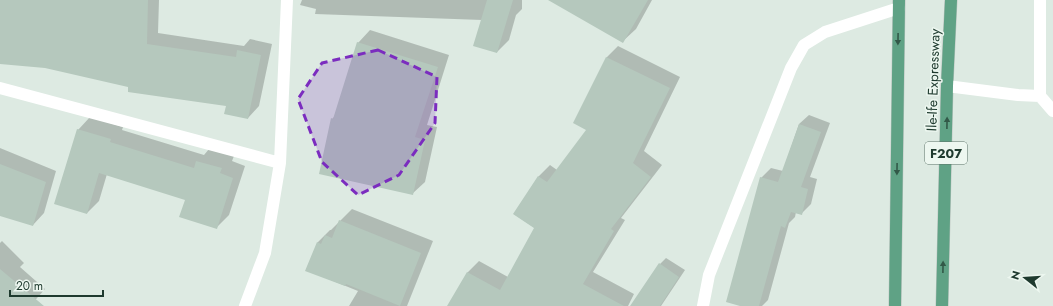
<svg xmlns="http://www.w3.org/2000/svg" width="1053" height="306" viewBox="0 0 1053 306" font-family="Jost,sans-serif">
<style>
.shadow{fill:#0003}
.building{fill:#b5c8bd}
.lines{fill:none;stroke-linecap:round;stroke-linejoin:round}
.primary-casing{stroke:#bcc4c0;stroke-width:13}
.minor{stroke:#fff;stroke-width:12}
.primary{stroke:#5fa285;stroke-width:12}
.oneway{fill:#325948}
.marked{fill:#7b2cbf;fill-opacity:0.2;stroke:#7b2cbf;stroke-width:3;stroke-dasharray:8 5;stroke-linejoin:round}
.labels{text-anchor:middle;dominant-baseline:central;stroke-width:3;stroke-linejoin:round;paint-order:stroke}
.shield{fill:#edf7f0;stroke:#5c7368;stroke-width:1}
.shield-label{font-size:13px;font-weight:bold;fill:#1e3a2e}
.street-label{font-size:14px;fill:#1e3a2e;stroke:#edf7f0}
</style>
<rect width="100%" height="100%" fill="#ddeae2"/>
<!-- shadow -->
<path class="shadow" d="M0,0H159L158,33L244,46L250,39L272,44L259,106L248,118L227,105L129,86L45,67L0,63Z
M302,0H522V9L516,15L509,40L497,52L482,20L315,14L316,9L300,5Z
M550,0H652L636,29L623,41Z
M370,30L449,55L427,125L437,127L425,182L412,194L332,119L335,116L358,43Z
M618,46L680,77L644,151L662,165L621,218L625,220L593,272L634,294L628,306H448L468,272L479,261L508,277L535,228L514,214L539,176L550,165L557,170L588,129L575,123L607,57Z
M809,115L830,123L810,177L817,179L811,204L801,214L796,212L795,217L789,223L768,300L762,306H744L761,178L771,168L783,171L799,124Z
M90,117L123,127L122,130L204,155L209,149L234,156L232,161L245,166L229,215L217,227L186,199L107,174L99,201L87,213L78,130Z
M0,148L56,171L44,213L33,225L0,215Z
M352,209L433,241L407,306H349L358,291L306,270L318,242L330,230H331Z
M2,241L24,263L20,267L45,289L30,306H0V243Z
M666,258L685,270L661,306H645L636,300L660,264Z"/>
<!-- building -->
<path class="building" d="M0,0H148L147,44L236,57L237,50L261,55L248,119L224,114L226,106L128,92V87L45,68L0,64Z
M487,0H513L497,53L473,46Z
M548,0H648L623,43Z
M357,42L438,67L415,137L425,140L413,195L319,174L331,118L333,119Z
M606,57L670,88L633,163L651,177L611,229L614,231L583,284L624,306H447L467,272L500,290L534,228L513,214L538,176L547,182L586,130L573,123Z
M799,124L821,132L801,187L808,189L802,215L791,212L785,228L781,226L759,306H740L726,302L760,177L778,182Z
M77,129L111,139L110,142L194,168L196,161L222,168L220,173L233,178L217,229L179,217L185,200L99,173L87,214L54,204Z
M0,164L46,182L33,226L0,216Z
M339,220L421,253L400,306L346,284L345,286L305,271L317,242L321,244L325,235L332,238Z
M659,263L679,277L660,306H630Z
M0,269L44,306H0Z"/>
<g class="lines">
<defs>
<path id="primary" d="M895,306L899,0
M942,306L947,86L951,0"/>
</defs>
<!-- primary casing -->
<use href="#primary" class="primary-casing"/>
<!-- minor -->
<path class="minor" d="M1040,0V96L1053,111
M947,86L1018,95L1040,96
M0,88L280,163
M245,306L265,253L280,163L287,0
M703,306L709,275L791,68L804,45L825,32L899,8"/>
<!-- primary -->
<use href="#primary" class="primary"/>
</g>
<!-- one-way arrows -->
<defs><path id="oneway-solid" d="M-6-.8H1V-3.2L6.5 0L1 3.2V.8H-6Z"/></defs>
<g class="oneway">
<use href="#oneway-solid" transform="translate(898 39) rotate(91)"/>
<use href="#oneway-solid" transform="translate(947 123) rotate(-89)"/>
<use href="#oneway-solid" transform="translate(897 169) rotate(91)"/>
<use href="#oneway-solid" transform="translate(943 267) rotate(-89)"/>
</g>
<!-- marked area -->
<path class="marked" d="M378,50L437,77L435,123L399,175L358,195L322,162L298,99L322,63Z"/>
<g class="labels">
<!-- shield labels -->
<rect class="shield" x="925" y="142" width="42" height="22" rx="3"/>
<g class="shield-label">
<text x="946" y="153">F207</text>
</g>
<!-- street labels -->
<g class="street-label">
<text transform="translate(933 80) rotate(-88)">Ile-Ife Expressway</text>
</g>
</g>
<!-- north arrow -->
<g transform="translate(1025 278) rotate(287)" stroke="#edf7f0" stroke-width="3" paint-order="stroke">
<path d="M0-3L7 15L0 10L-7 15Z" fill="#1e3a2e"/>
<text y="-6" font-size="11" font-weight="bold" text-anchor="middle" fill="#1e3a2e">N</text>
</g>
<!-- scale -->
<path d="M10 290v6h93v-6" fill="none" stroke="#1e3a2e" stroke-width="2"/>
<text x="16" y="290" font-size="12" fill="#1e3a2e" stroke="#edf7f0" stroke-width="3" paint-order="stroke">20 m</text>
</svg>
